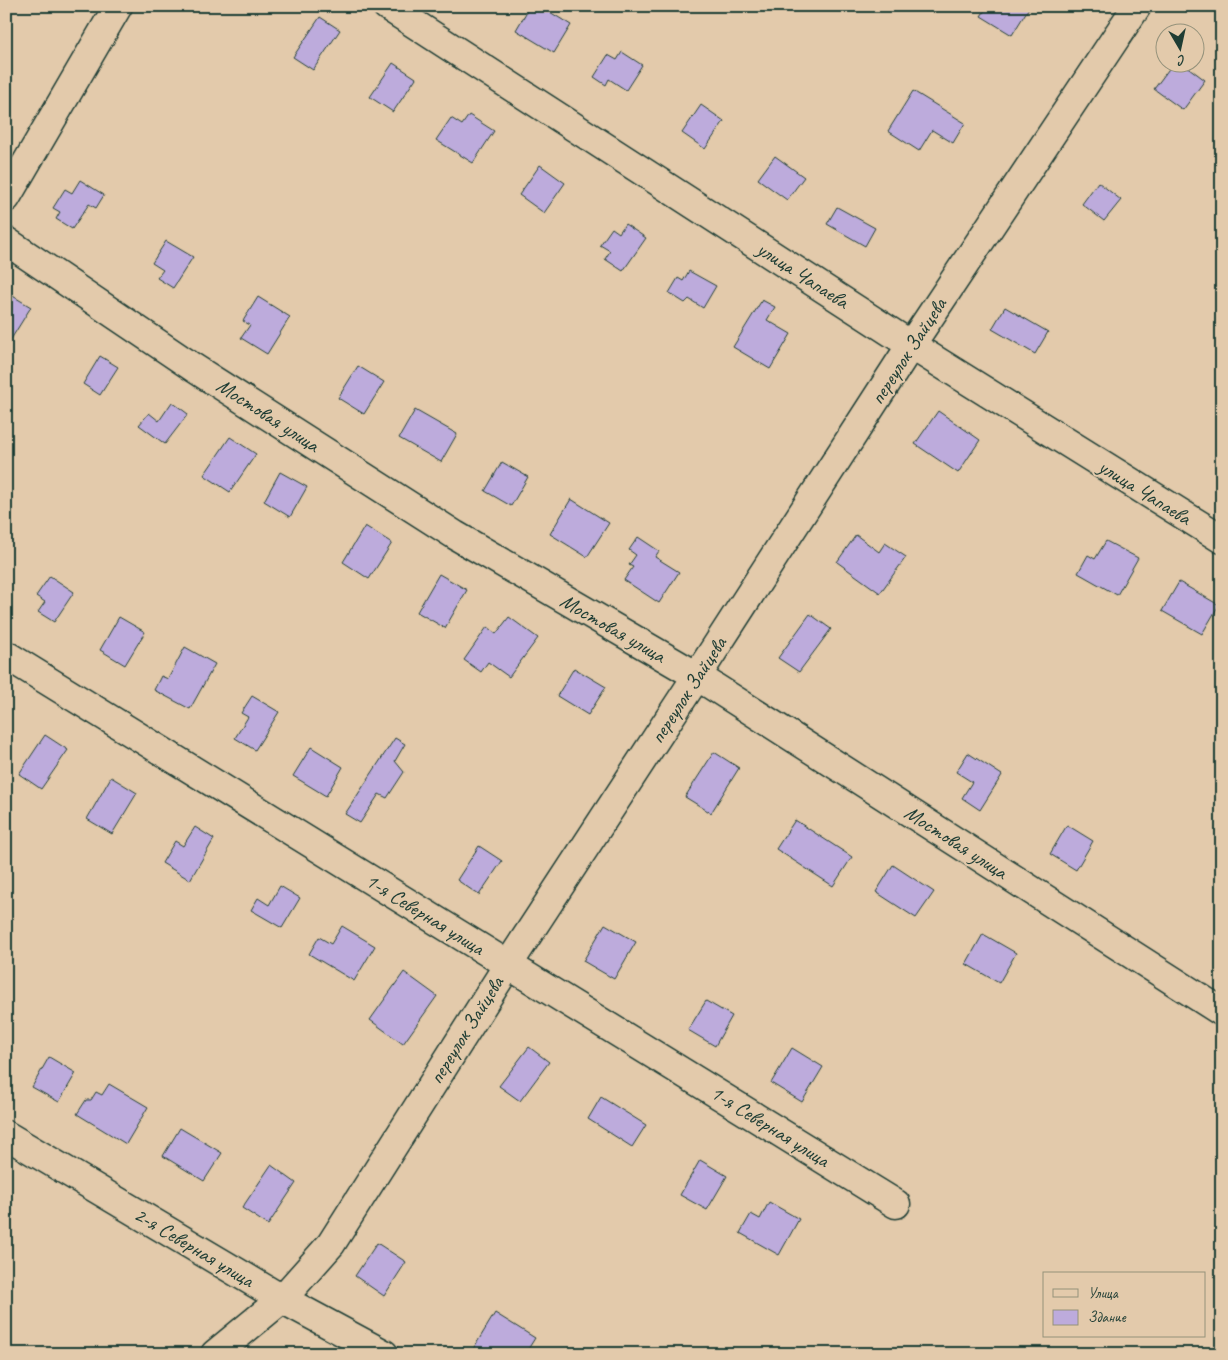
<svg xmlns="http://www.w3.org/2000/svg" width="1228" height="1360" viewBox="0 0 1228 1360" font-family="Caveat,sans-serif">
<style>
.building{fill:#bdabdc;stroke:#1f3d34}
.lines{fill:none;stroke-linecap:round;stroke-linejoin:round}
.minor-casing{stroke:#1f3d34;stroke-width:31}
.minor{stroke:#e3caab;stroke-width:28}
.labels{text-anchor:middle;dominant-baseline:central;stroke-width:4;stroke-linejoin:round;paint-order:stroke}
.street-label{font-size:21px;fill:#1f3d34;stroke:#e3caab}
</style>
<rect width="100%" height="100%" fill="#e3caab"/>
<filter id="ink" filterUnits="userSpaceOnUse"><feTurbulence type="fractalNoise" baseFrequency=".02" numOctaves="2"/><feDisplacementMap in="SourceGraphic" scale="10" xChannelSelector="R" yChannelSelector="G"/><feConvolveMatrix kernelMatrix="1 2 1 2 8 2 1 2 1" color-interpolation-filters="sRGB"/></filter>
<g filter="url(#ink)">
<!-- building -->
<path class="building" d="M530,6H540L571,25L554,53L516,30Z
M988,6H1030L1012,35L981,16Z
M320,17L340,30L313,70L293,57Z
M622,52L642,65L626,90L609,79L606,85L594,77L608,55L617,60Z
M1174,62H1181L1205,80L1183,110L1154,89Z
M393,63L416,78L393,112L370,97Z
M913,91L965,123L953,143L932,130L919,151L888,131Z
M701,105L724,121L705,149L682,133Z
M469,115L494,131L473,163L436,140L451,118L462,125Z
M775,156L804,177L787,200L758,179Z
M540,165L565,183L544,213L519,195Z
M80,180L104,195L96,208L89,204L72,229L56,219L60,212L53,208L65,189L72,193Z
M1098,182L1121,200L1104,221L1082,204Z
M837,207L875,228L865,246L827,224Z
M625,224L646,238L623,271L605,259L610,251L600,245L612,228L619,233Z
M166,241L193,257L173,288L157,278L163,270L152,263Z
M689,271L716,286L703,308L689,299L685,303L669,293L678,278L683,281Z
M6,292L31,307L8,344L6,342Z
M258,297L290,317L267,354L241,338L250,325L243,321Z
M762,300L775,307L767,320L791,334L770,369L733,347Z
M1005,307L1048,332L1035,354L992,329Z
M100,356L118,367L100,395L83,384Z
M358,366L384,382L364,414L338,398Z
M172,402L188,414L165,444L139,425L149,413L159,421Z
M415,410L457,434L441,462L399,438Z
M938,411L980,440L958,473L915,444Z
M230,437L256,454L230,492L204,475Z
M502,462L528,477L511,506L485,491Z
M1222,469V484L1215,480Z
M280,472L307,487L290,517L264,501Z
M571,499L609,523L587,557L550,534Z
M365,526L392,543L369,579L343,562Z
M856,535L879,552L885,543L906,557L880,593L837,562Z
M638,537L659,551L655,557L679,572L659,603L624,580L633,567L629,565L636,555L629,550Z
M1106,541L1138,558L1117,595L1078,573L1088,555L1095,559Z
M439,574L467,590L445,628L417,612Z
M50,576L74,592L54,622L38,612L45,602L36,596Z
M1179,582L1219,605L1202,634L1162,611Z
M810,614L831,629L799,672L778,658Z
M119,617L145,632L125,665L100,650Z
M509,617L538,638L509,677L488,662L481,672L464,660L487,627L496,634Z
M185,647L215,664L190,709L154,690L161,676L168,679Z
M574,668L606,687L588,715L557,696Z
M252,696L279,712L255,750L235,738L248,717L241,713Z
M45,735L68,750L41,789L19,774Z
M395,738L405,744L395,761L404,772L387,798L379,794L360,823L345,814Z
M311,747L343,767L326,796L293,776Z
M714,752L739,768L711,813L685,797Z
M968,753L1002,775L980,810L962,798L972,782L956,772Z
M111,777L137,793L112,834L87,819Z
M795,820L852,857L833,886L776,849Z
M1067,825L1093,841L1076,870L1050,854Z
M195,827L214,839L190,880L162,863L175,841L183,846Z
M479,846L502,861L479,895L457,880Z
M893,865L934,892L916,918L876,892Z
M280,886L300,898L282,928L251,910L258,898L269,905Z
M605,924L636,942L614,979L583,961Z
M342,926L375,946L354,981L309,954L319,937L331,944Z
M983,934L1016,953L999,983L966,964Z
M404,972L437,996L403,1044L370,1020Z
M706,1001L732,1016L715,1046L688,1030Z
M529,1047L549,1062L520,1101L499,1086Z
M792,1048L823,1067L802,1102L771,1083Z
M49,1057L76,1073L59,1102L32,1087Z
M109,1084L148,1107L126,1144L77,1114L86,1100H91L96,1092L102,1095Z
M601,1097L646,1125L632,1147L588,1119Z
M180,1128L222,1153L204,1181L163,1156Z
M700,1160L727,1176L707,1210L680,1195Z
M271,1165L296,1183L268,1225L242,1208Z
M769,1202L799,1219L779,1255L740,1233L751,1214L760,1219Z
M377,1243L406,1262L384,1296L355,1276Z
M495,1313L535,1338L525,1354H470Z"/>
<g class="lines">
<defs>
<path id="minor" d="M387,6L911,345L1222,539
M6,198L118,6
M6,241L194,368L455,535L697,676L1222,1012
M6,655L896,1204
M6,1135L282,1299L384,1354
M215,1354L282,1299L331,1244L508,965L697,676L911,345L1137,6"/>
</defs>
<!-- minor casing -->
<use href="#minor" class="minor-casing"/>
<!-- minor -->
<use href="#minor" class="minor"/>
</g>
</g>
<g class="labels">
<!-- street labels -->
<g class="street-label">
<text transform="translate(803 275) rotate(33)">улица Чапаева</text>
<text transform="translate(908 351) rotate(-57)">переулок Зайцева</text>
<text transform="translate(268 415) rotate(33)">Мостовая улица</text>
<text transform="translate(1145 492) rotate(32)">улица Чапаева</text>
<text transform="translate(613 628) rotate(30)">Мостовая улица</text>
<text transform="translate(688 690) rotate(-57)">переулок Зайцева</text>
<text transform="translate(956 842) rotate(33)">Мостовая улица</text>
<text transform="translate(425 914) rotate(32)">1-я Северная улица</text>
<text transform="translate(466 1030) rotate(-58)">переулок Зайцева</text>
<text transform="translate(770 1126) rotate(32)">1-я Северная улица</text>
<text transform="translate(194 1247) rotate(31)">2-я Северная улица</text>
</g>
</g>
<!-- margin -->
<rect width="1228" height="1360" fill="none" stroke="#e3caab" stroke-width="25"/>
<rect x="12" y="12" width="1203" height="1335" fill="none" stroke="#1f3d34" stroke-width="2" filter="url(#ink)"/>
<!-- legend -->
<rect x="1043" y="1272" width="162" height="65" fill="#e3caab" stroke="#95927b"/>
<rect x="1053" y="1289" width="25" height="8" fill="#e3caab" stroke="#95927b"/>
<text x="1088" y="1298" font-size="15" fill="#1f3d34">Улица</text>
<rect x="1053" y="1310" width="25" height="15" fill="#bdabdc" stroke="#95927b"/>
<text x="1088" y="1322" font-size="15" fill="#1f3d34">Здание</text>
<!-- north arrow -->
<g transform="translate(1180 48) rotate(171)"><circle r="24" fill="#e3caab" stroke="#95927b"/>
<path d="M0-4L9 19L0 12L-9 19Z" fill="#1f3d34"/>
<text y="-8" font-size="14" font-weight="bold" text-anchor="middle" fill="#1f3d34">С</text>
</g>
</svg>
